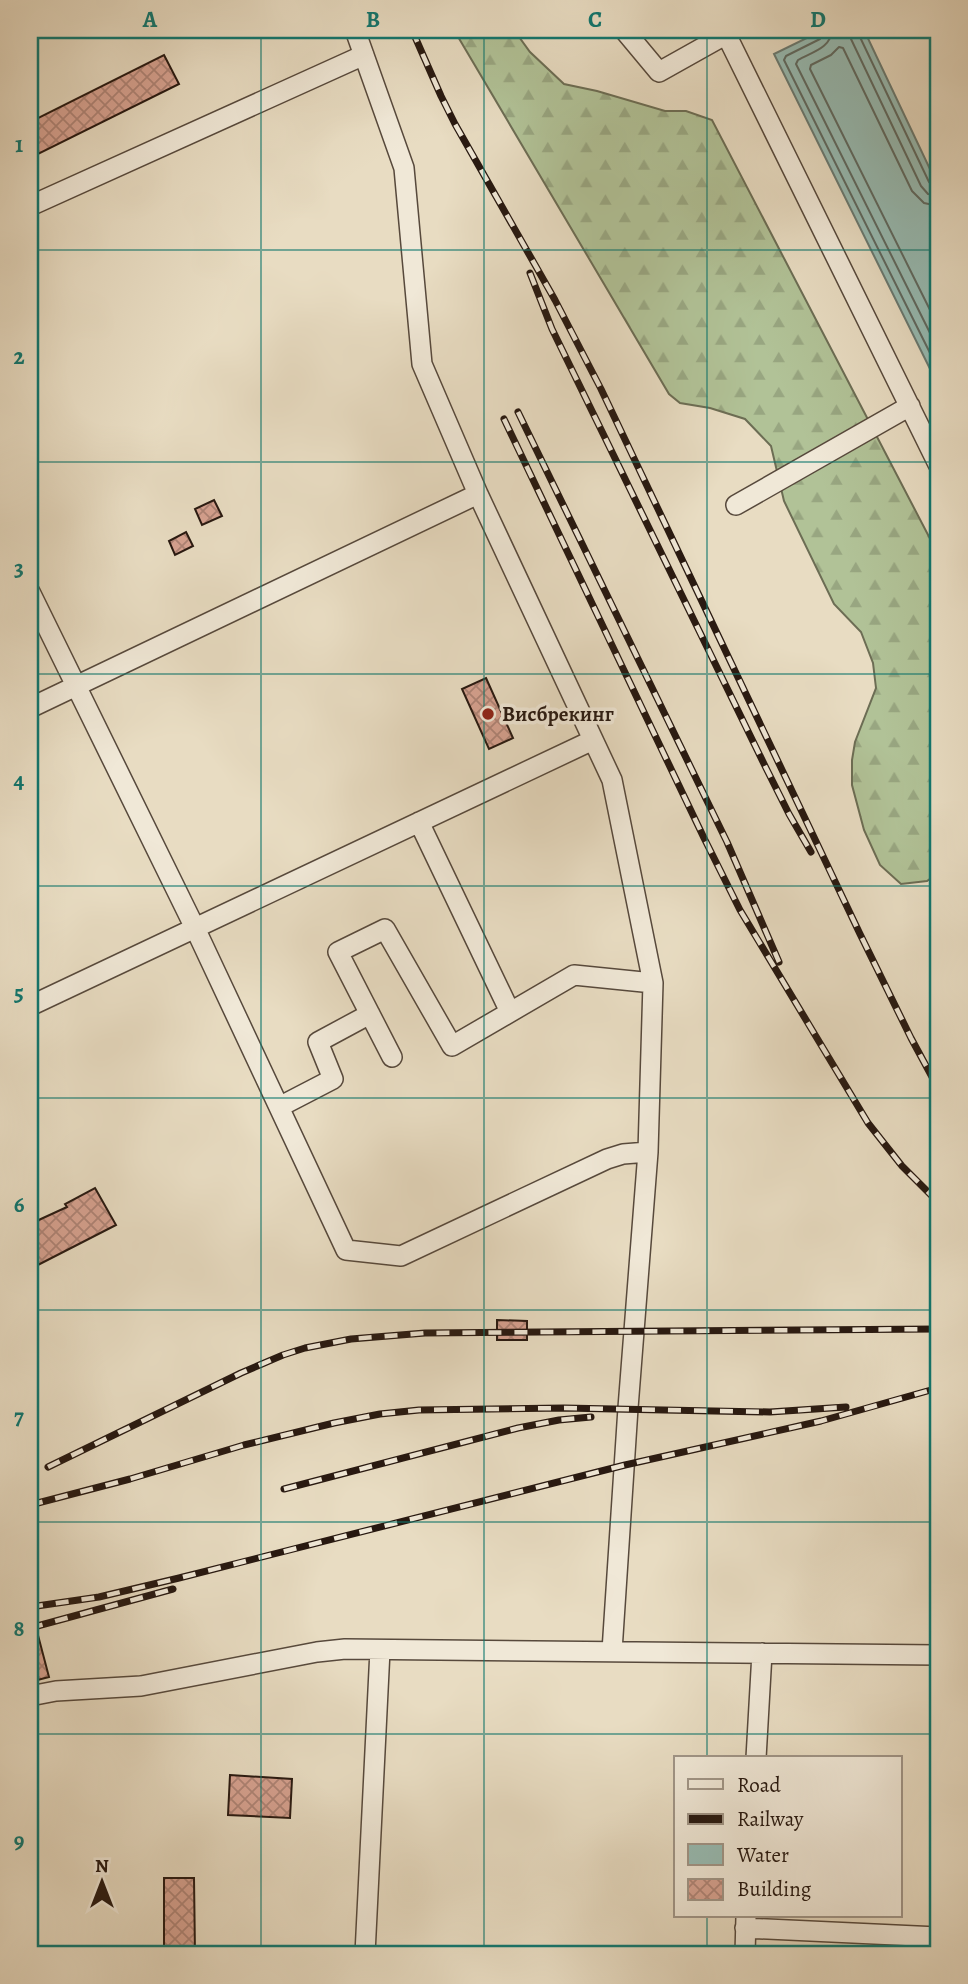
<svg xmlns="http://www.w3.org/2000/svg" width="968" height="1984" viewBox="0 0 968 1984" font-family="Alegreya,serif">
<style>
.forest{fill:url(#forest-firs);stroke:#6c6d54;stroke-width:2}
.water{fill:#97bcb4;stroke:#6a7a72;stroke-width:2}
.lines{fill:none;stroke-linecap:round;stroke-linejoin:round}
.shore{stroke:#5f6a62;stroke-width:2}
.building{fill:url(#building-cross-hatch);stroke:#271810;stroke-width:2}
.minor-casing{stroke:#57493c;stroke-width:22}
.minor{stroke:#f0e8d7;stroke-width:19}
.rail-casing{stroke:#271810;stroke-width:7}
.rail{stroke:#f0e8d7;stroke-width:4.5;stroke-dasharray:13;stroke-linecap:butt}
.grid{fill:none;stroke:#0f766e;stroke-width:2;stroke-opacity:0.55}
.poi-dot{fill:#8f2418;stroke:#f0e8d7;stroke-width:2.5}
.labels{text-anchor:middle;dominant-baseline:central;stroke-width:7;stroke-linejoin:round;paint-order:stroke}
.poi-label{font-size:21px;font-weight:bold;fill:#271810;stroke:#f0e8d7;text-anchor:start}
.neatline{fill:none;stroke:#0f766e;stroke-width:2.5}
.grid-label{font-size:23px;text-anchor:middle;font-weight:bold;fill:#0f766e}
</style>
<defs>
<pattern id="forest-firs" width="22" height="20" patternUnits="userSpaceOnUse" patternTransform="scale(1.75)"><rect width="22" height="20" fill="#b1c297"/><path d="M5 1l3.5 6h-7zM16 11l3.5 6h-7z" fill="#98a681"/></pattern>
<pattern id="building-cross-hatch" width="8" height="8" patternUnits="userSpaceOnUse" patternTransform="scale(1.75)"><rect width="8" height="8" fill="#d7a291"/><path d="M0 0l8 8M0 8l8-8" fill="none" stroke="#ae8375"/></pattern>
</defs>
<rect width="100%" height="100%" fill="#e8dcc2"/>
<filter id="stains"><feTurbulence type="fractalNoise" baseFrequency=".00286" numOctaves="4"/><feColorMatrix values="0 0 0 0 .2 0 0 0 0 .09 0 0 0 0 .02 0 0 0 .5 -.17"/></filter>
<radialGradient id="worn" r=".72"><stop offset=".6" stop-color="#630" stop-opacity="0"/><stop offset="1" stop-color="#630" stop-opacity=".3"/></radialGradient>
<!-- forest -->
<path class="forest" d="M454,30H514L530,52L564,84L597,91L665,111H686L712,120L938,554V873L927,881L901,884L880,865L864,830L852,785V760L855,742L876,688L873,663L861,632L834,604L784,501L771,446L745,419L710,408L680,403L669,394Z"/>
<!-- water -->
<path class="water" d="M823,30H864L938,186V385L774,54Z"/>
<g class="lines">
<!-- shore -->
<path class="shore" d="M824,30L823,35L820,39L786,56L784,60L938,369
M832,30C831,48 812,52 798,60L796,64L938,349
M849,30L851,39L921,186L928,194L938,195
M858,30L859,35L929,182L932,186L938,187
M938,206L924,203L912,191L843,48L839,47L831,55L811,65L810,69L938,326"/>
</g>
<!-- building -->
<path class="building" d="M164,55L179,84L30,158V122Z
M214,500L222,516L202,525L195,509Z
M186,532L193,546L175,555L169,541Z
M486,678L513,738L489,749L462,689Z
M95,1188L116,1225L30,1269V1224L67,1207L65,1204Z
M497,1320L527,1321V1340H497Z
M30,1620H34L49,1677L30,1682Z
M230,1775L292,1779L290,1818L228,1815Z
M164,1878H194L195,1954H164Z"/>
<g class="lines">
<defs>
<path id="minor" d="M355,30L404,168L422,364L478,494L612,780L653,983L648,1152L628,1408L612,1651
M624,30L659,72L734,30
M724,30L938,464
M30,206L364,55
M736,505L910,406
M30,592L195,928L346,1250L401,1256L607,1159L623,1154L648,1152
M30,708L478,494
M419,822L510,1012
M30,1006L593,740
M392,1057L338,952L385,929L452,1046L574,975L653,983
M279,1107L333,1079L318,1042L370,1014
M30,1696L56,1691L141,1686L317,1652L345,1649L938,1655
M756,1758L762,1653
M745,1928L938,1937
M365,1954L380,1650
M745,1954L746,1917"/>
</defs>
<!-- minor casing -->
<use href="#minor" class="minor-casing"/>
<!-- minor -->
<use href="#minor" class="minor"/>
<defs>
<path id="rail" d="M412,30L441,96L455,124L555,300L601,389L860,934L911,1038L938,1088
M530,273L552,329L766,768L789,814L811,852
M518,412L727,842L779,962
M504,419L704,838L740,910L868,1123L902,1166L938,1202
M48,1467L241,1373L283,1355L305,1348L351,1339L425,1333L938,1329
M284,1489L518,1428L559,1420L591,1417
M30,1505L130,1479L244,1445L334,1423L380,1414L419,1410L564,1408L770,1412L846,1407
M30,1607L99,1597L179,1578L625,1465L821,1421L938,1388
M30,1628L173,1589"/>
</defs>
<!-- rail casing -->
<use href="#rail" class="rail-casing"/>
<!-- rail -->
<use href="#rail" class="rail"/>
</g>
<!-- grid -->
<path class="grid" d="M261,30V1954M484,30V1954M707,30V1758M30,250H938M30,462H938M30,674H938M30,886H938M30,1098H938M30,1310H938M30,1522H938M30,1734H938M707,1916V1954"/>
<!-- markers -->
<circle class="poi-dot" cx="488" cy="714" r="7"/>
<g class="labels">
<!-- poi labels -->
<g class="poi-label">
<text x="502" y="714">Висбрекинг</text>
</g>
</g>
<!-- margin -->
<rect width="968" height="1984" fill="none" stroke="#e8dcc2" stroke-width="77"/>
<!-- legend -->
<rect x="674" y="1756" width="228" height="161" fill="#f0e8d7" stroke="#a09587" stroke-width="2"/>
<rect x="688" y="1779" width="35" height="10" fill="#f0e8d7" stroke="#a09587" stroke-width="2"/>
<text x="737" y="1792" font-size="21" fill="#271810">Road</text>
<rect x="688" y="1814" width="35" height="10" fill="#271810" stroke="#a09587" stroke-width="2"/>
<text x="737" y="1826" font-size="21" fill="#271810">Railway</text>
<rect x="688" y="1844" width="35" height="21" fill="#97bcb4" stroke="#a09587" stroke-width="2"/>
<text x="737" y="1862" font-size="21" fill="#271810">Water</text>
<rect x="688" y="1879" width="35" height="21" fill="url(#building-cross-hatch)" stroke="#a09587" stroke-width="2"/>
<text x="737" y="1896" font-size="21" fill="#271810">Building</text>
<!-- north arrow -->
<g transform="translate(102 1882)" stroke="#f0e8d7" stroke-width="5" paint-order="stroke">
<path d="M0-5L12 26L0 18L-12 26Z" fill="#271810"/>
<text y="-10" font-size="19" font-weight="bold" text-anchor="middle" fill="#271810">N</text>
</g>
<rect x="38" y="38" width="892" height="1908" class="neatline"/>
<g class="grid-label">
<text x="150" y="27">A</text>
<text x="373" y="27">B</text>
<text x="595" y="27">C</text>
<text x="818" y="27">D</text>
<text x="19" y="152">1</text>
<text x="19" y="364">2</text>
<text x="19" y="576">3</text>
<text x="19" y="788">4</text>
<text x="19" y="1000">5</text>
<text x="19" y="1212">6</text>
<text x="19" y="1424">7</text>
<text x="19" y="1636">8</text>
<text x="19" y="1848">9</text>
</g>
<rect width="100%" height="100%" filter="url(#stains)"/>
<rect width="100%" height="100%" fill="url(#worn)"/>
</svg>
